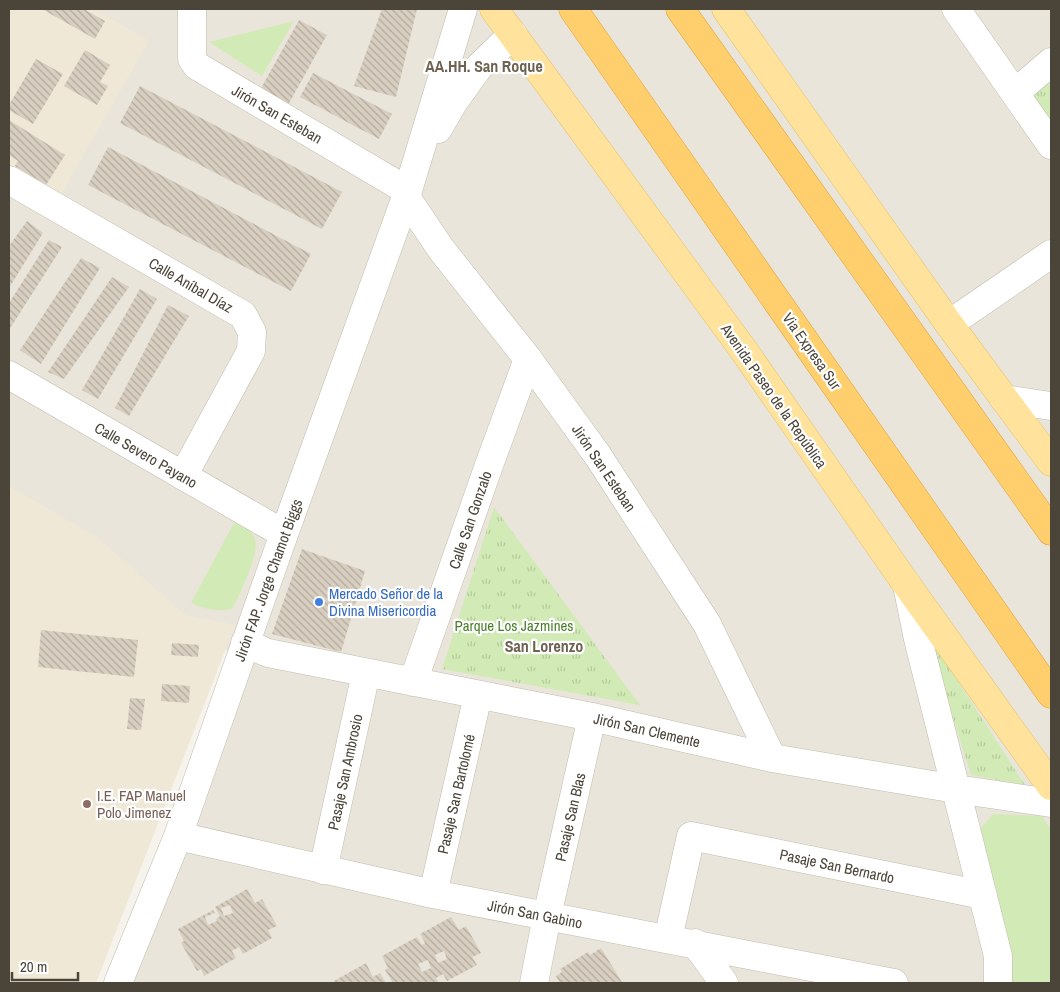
<svg xmlns="http://www.w3.org/2000/svg" width="1060" height="992" viewBox="0 0 1060 992" font-family="'Archivo Narrow',sans-serif">
<style>
.residential{fill:#eae5da}
.education{fill:#efe8d6}
.grass{fill:#d2eab5}
.park{fill:url(#park-tufts)}
.building{fill:url(#building-back-hatch);fill-rule:evenodd}
.lines{fill:none;stroke-linecap:round;stroke-linejoin:round}
.minor-casing{stroke:#c2bbae;stroke-width:29}
.major-casing{stroke:#e6c16a;stroke-width:29}
.highway-casing{stroke:#e0a43c;stroke-width:29}
.minor{stroke:#fff;stroke-width:28}
.major{stroke:#ffe39c;stroke-width:28}
.highway{stroke:#ffcf6e;stroke-width:28}
.shop-dot{fill:#3f7fe0;stroke:#fff;stroke-width:2}
.education-dot{fill:#8d6e63;stroke:#fff;stroke-width:2}
.labels{text-anchor:middle;dominant-baseline:central;stroke-width:4.5;stroke-linejoin:round;paint-order:stroke}
.street-label{font-size:15px;fill:#4b4439;stroke:#fff}
.shop-label{font-size:15px;fill:#366cbe;stroke:#fff;text-anchor:start}
.park-label{font-size:15px;fill:#4a7f2a;stroke:#fff}
.education-label{font-size:15px;fill:#785e54;stroke:#fff;text-anchor:start}
.neighbourhood-label{font-size:16px;font-weight:bold;fill:#6e6250;stroke:#fff}
</style>
<defs>
<pattern id="park-tufts" width="24" height="20" patternUnits="userSpaceOnUse" patternTransform="scale(1.25)"><rect width="24" height="20" fill="#d2eab5"/><path d="M3 7l-1-3M5 7V3M7 7l1-3M15 17l-1-3M17 17v-4M19 17l1-3" fill="none" stroke="#b6ca9c"/></pattern>
<pattern id="building-back-hatch" width="6" height="6" patternUnits="userSpaceOnUse" patternTransform="scale(1.25)"><rect width="6" height="6" fill="#d8cfc1"/><path d="M-1 5l2 2M0 0l6 6M5-1l2 2" fill="none" stroke="#b1aa9e"/></pattern>
</defs>
<rect width="100%" height="100%" fill="#f6f3ec"/>
<!-- residential -->
<path class="residential" d="M9,9H1051V983H109L163,841L173,805L231,653L189,626L9,496Z"/>
<!-- education -->
<path class="education" d="M9,9H95L149,41L60,196L9,165Z
M9,486L97,537L185,615L235,625L96,983H9Z"/>
<!-- grass -->
<path class="grass" d="M294,21L262,76L209,42Z
M235,521C265,533 256,554 247,577C242,588 238,599 232,609C217,611 205,610 191,603Z
M993,814L1042,816L1051,830V983H1011L1013,956L988,892L980,829Z"/>
<!-- park -->
<path class="park" d="M1051,64V145L1015,93Z
M494,507L640,705L442,669Z
M926,632L1025,785L971,775Z"/>
<!-- building -->
<path class="building" d="M42,9H84L105,21L95,39Z
M382,9H417L396,97L354,86Z
M299,20L327,35L288,105L260,90Z
M85,50L110,65L100,82L108,86L97,105L64,86Z
M36,59L63,74L33,124L9,110V105Z
M313,73L392,114L379,139L300,97Z
M140,86L342,192L322,229L120,123Z
M9,120L65,155L46,185L15,166L18,161L9,155Z
M108,147L311,254L291,291L88,185Z
M27,221L43,233L9,288V246Z
M49,240L62,247L9,330V303Z
M81,258L100,268L41,364L20,350Z
M112,277L129,287L64,379L48,372Z
M140,289L157,299L98,399L82,390Z
M168,305L189,316L129,416L115,408Z
M302,549L365,571L341,652L272,634Z
M41,630L138,640L134,677L38,667Z
M172,643L199,645L198,657L171,655Z
M162,684L190,686L189,703L161,701Z
M130,698L145,699L141,730L127,729Z
M247,889L255,903L262,899L277,926L268,930L272,938L243,954L239,947L232,951L236,958L204,976L201,969L197,971L181,943L184,941L178,929L213,910L215,913L205,917L208,925L217,921L216,919L220,916L215,907ZM230,905L233,913L224,916L221,908Z
M451,917L459,930L466,926L481,953L472,957L477,965L447,981L443,974L436,978L439,983H393L385,970L388,968L382,956L417,937L422,945L425,943L420,934ZM444,951L447,959L438,963L435,955ZM428,960L431,968L422,972L418,964Z
M601,948L622,982L560,983L556,976L562,972L560,969L588,952L590,955Z
M366,963L373,977L380,973L386,983H335L334,981Z"/>
<g class="lines">
<defs>
<path id="minor" d="M192,9V59L197,66L408,191
M956,9L1051,145
M1015,93L1051,62
M438,129L453,103L478,68L513,34
M9,180L243,315L252,332L251,351L183,476
M406,197L441,249L528,359L598,456L707,624L772,758
M949,324L1051,254
M9,375L284,534
M1004,399L1051,406
M907,585L918,639L998,956V983
M245,643L268,653L592,717L772,758L956,789L1051,803
M413,682L488,468L528,359
M178,836L433,894L894,983
M323,870L366,673
M433,894L478,695
M668,939L691,836L983,895
M695,943L724,983
M118,983L178,836L279,548L406,197L463,9
M534,983L547,916L592,717"/>
<path id="major" d="M494,9L742,348L907,585L1051,786
M726,9L949,324L1051,462"/>
<path id="highway" d="M573,9L1051,694
M680,9L1051,531"/>
</defs>
<!-- minor casing -->
<use href="#minor" class="minor-casing"/>
<!-- major casing -->
<use href="#major" class="major-casing"/>
<!-- highway casing -->
<use href="#highway" class="highway-casing"/>
<!-- minor -->
<use href="#minor" class="minor"/>
<!-- major -->
<use href="#major" class="major"/>
<!-- highway -->
<use href="#highway" class="highway"/>
</g>
<!-- markers -->
<circle class="shop-dot" cx="319" cy="602" r="5"/>
<circle class="education-dot" cx="87" cy="804" r="5"/>
<g class="labels">
<!-- street labels -->
<g class="street-label">
<text transform="translate(277 114) rotate(30)">Jirón San Esteban</text>
<text transform="translate(191 285) rotate(30)">Calle Aníbal Díaz</text>
<text transform="translate(812 351) rotate(55)">Via Expresa Sur</text>
<text transform="translate(774 396) rotate(55)">Avenida Paseo de la República</text>
<text transform="translate(146 455) rotate(30)">Calle Severo Payano</text>
<text transform="translate(604 468) rotate(56)">Jirón San Esteban</text>
<text transform="translate(470 520) rotate(-71)">Calle San Gonzalo</text>
<text transform="translate(268 580) rotate(-70)">Jirón FAP. Jorge Chamot Biggs</text>
<text transform="translate(647 730) rotate(13)">Jirón San Clemente</text>
<text transform="translate(345 772) rotate(-78)">Pasaje San Ambrosio</text>
<text transform="translate(456 794) rotate(-77)">Pasaje San Bartolomé</text>
<text transform="translate(570 817) rotate(-77)">Pasaje San Blas</text>
<text transform="translate(837 866) rotate(12)">Pasaje San Bernardo</text>
<text transform="translate(535 914) rotate(11)">Jirón San Gabino</text>
</g>
<!-- shop labels -->
<g class="shop-label">
<text x="329" y="593">Mercado Señor de la<tspan x="329" dy="17">Divina Misericordia</tspan></text>
</g>
<!-- park labels -->
<g class="park-label">
<text x="514" y="625">Parque Los Jazmines</text>
</g>
<!-- education labels -->
<g class="education-label">
<text x="97" y="795">I.E. FAP Manuel<tspan x="97" dy="17">Polo Jimenez</tspan></text>
</g>
<!-- neighbourhood labels -->
<g class="neighbourhood-label">
<text x="484" y="66">AA.HH. San Roque</text>
<text x="544" y="646">San Lorenzo</text>
</g>
</g>
<!-- border -->
<rect width="1060" height="992" fill="none" stroke="#4b4439" stroke-width="20"/>
<!-- scale -->
<path d="M12 972v8h66v-8" fill="none" stroke="#4b4439" stroke-width="2.5"/>
<text x="20" y="972" font-size="15" fill="#4b4439" stroke="#ffffff" stroke-width="4" paint-order="stroke">20 m</text>
</svg>
